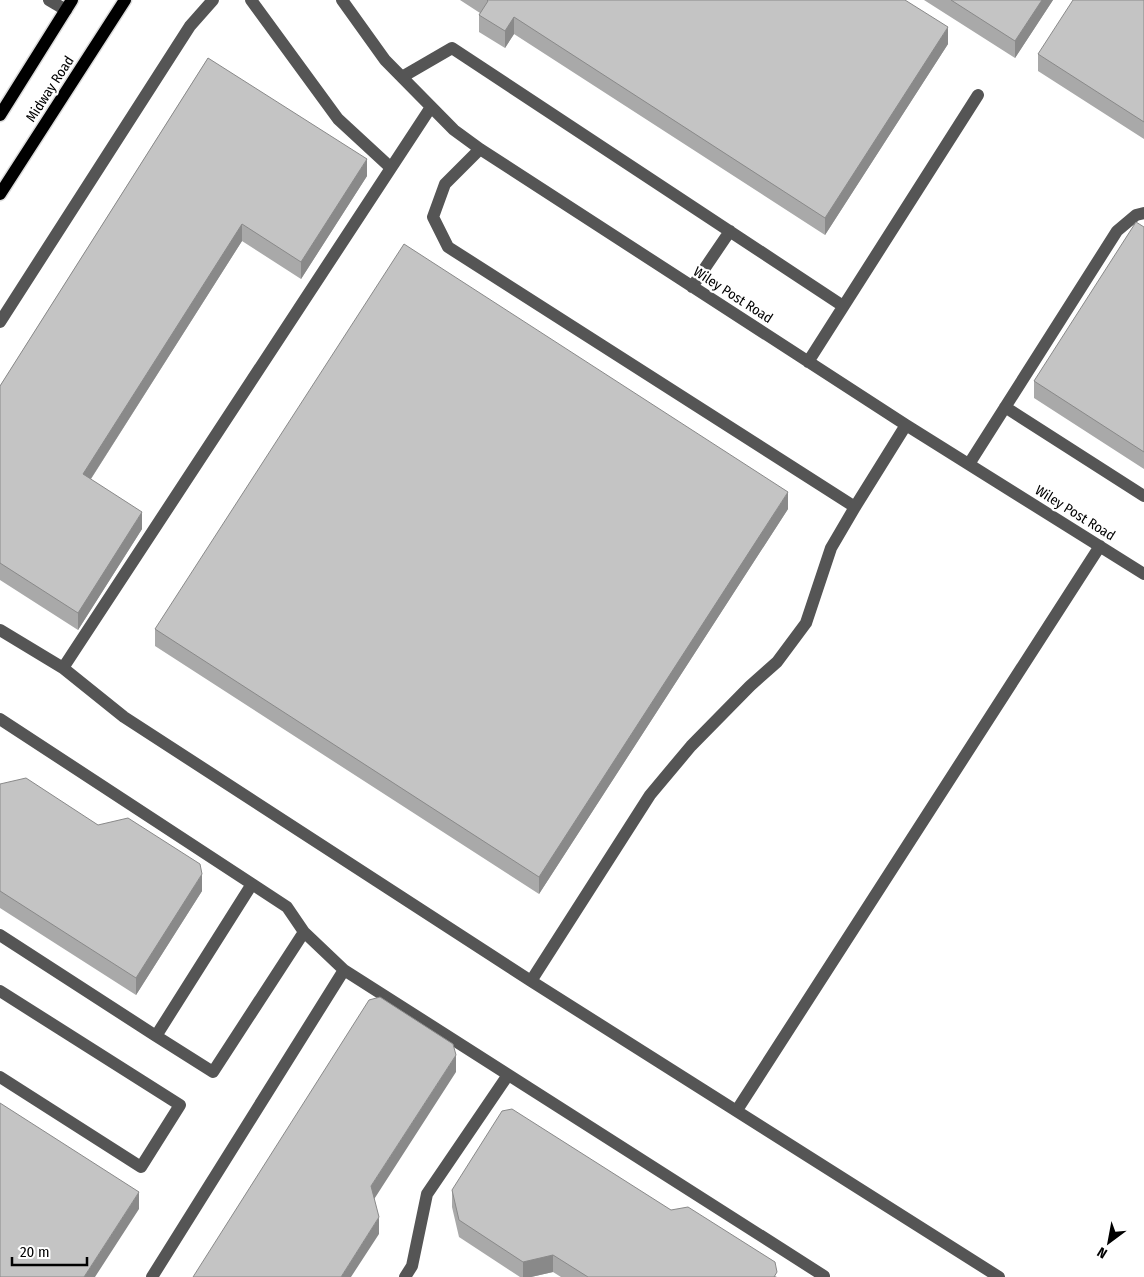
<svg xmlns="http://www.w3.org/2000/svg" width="1144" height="1277" viewBox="0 0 1144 1277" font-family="'Fira Sans Condensed',sans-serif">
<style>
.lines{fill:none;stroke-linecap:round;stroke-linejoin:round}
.major-casing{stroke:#dbdbdb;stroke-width:15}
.minor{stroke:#555;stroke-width:12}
.major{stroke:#000;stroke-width:12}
.wall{fill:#a9a9a9}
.shaded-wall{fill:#898989}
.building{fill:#c4c4c4;stroke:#898989}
.labels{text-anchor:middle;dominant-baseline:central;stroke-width:4.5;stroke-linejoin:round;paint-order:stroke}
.street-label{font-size:14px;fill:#000;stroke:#fff}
</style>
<rect width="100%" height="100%" fill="#fff"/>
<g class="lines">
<defs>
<path id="major" d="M0,115L72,0
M0,194L125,0"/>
</defs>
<!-- major casing -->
<use href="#major" class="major-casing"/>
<!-- minor -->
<path class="minor" d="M49,0L66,10
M251,0L338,119L390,167
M342,0L385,60L454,130L480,149L906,425L1144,574
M402,77L452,48L843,306
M480,149L445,184L433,217L448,247L855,507L906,425
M692,287L730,231
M0,322L190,26L213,0
M808,362L978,95
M1005,407L1144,496
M969,464L1117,231L1136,215L1144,213
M0,630L63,668L124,717L531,981L999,1277
M63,668L431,107
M0,719L252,884L156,1036L0,935
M252,884L287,907L304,932
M344,970L824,1276
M531,981L650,795L691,746L750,686L777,662L806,623L831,548L855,507
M0,991L180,1105L141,1167L0,1077
M737,1110L1100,546
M152,1277L344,970L304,932L213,1072L156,1036
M405,1277L412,1266L427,1194L508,1075"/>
<!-- major -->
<use href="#major" class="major"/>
</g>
<!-- wall -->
<path class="wall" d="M460,0H905L948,44L825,235L514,34L505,48L479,32V15L480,13Z
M924,0H1053L1015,58Z
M1144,0V139L1038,71V54Z
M208,58L367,176L301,279L242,241L91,479L142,529L78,630L0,580V386Z
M1144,227V469L1034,398V381Z
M788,509L539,894L155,646V629Z
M0,784L98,825L202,891L136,995L0,908Z
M452,1190L671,1210L777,1277H561L553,1272L531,1277H520L459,1237L452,1207Z"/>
<!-- shaded-wall -->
<path class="shaded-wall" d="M1042,0H1053L1015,58V41Z
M514,17V34L505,48V31Z
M948,27V44L825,235V218Z
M367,159V176L301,279V262Z
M242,224V241L83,491V474Z
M788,492V509L539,894V877Z
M142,512V529L78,630V613Z
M202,874V891L136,995V978Z
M456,1055V1072L371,1204V1186Z
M139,1192V1209L95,1277H84Z
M379,1217V1234L351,1277H341Z
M553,1255V1272L531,1277H523V1262Z"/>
<!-- building -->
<path class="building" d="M487,0H905L948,27L825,218L514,17L505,31L479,15L488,1Z
M951,0H1042L1015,41Z
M1073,0H1144V122L1038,54Z
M208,58L367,159L301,262L242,224L83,474L142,512L78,613L0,563V386Z
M1136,222L1144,227V452L1034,381Z
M404,244L788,492L539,877L155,629Z
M26,778L98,825L128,818L200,864L202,874L136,978L0,891V784Z
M380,997L453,1044L456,1055L371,1186L379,1217L341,1277H193L369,1000Z
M0,1103L139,1192L84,1277H0Z
M512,1109L671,1210L688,1207L775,1262L777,1272L774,1277H588L553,1255L523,1262L459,1220L452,1190L502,1111Z"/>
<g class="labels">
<!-- street labels -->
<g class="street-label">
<text transform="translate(50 89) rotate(-57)">Midway Road</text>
<text transform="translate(733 295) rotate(33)">Wiley Post Road</text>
<text transform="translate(1075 513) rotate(32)">Wiley Post Road</text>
</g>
</g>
<!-- north arrow -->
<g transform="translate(1109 1242) rotate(212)" stroke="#ffffff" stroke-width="4" paint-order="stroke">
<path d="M0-4L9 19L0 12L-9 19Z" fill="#000000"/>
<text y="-8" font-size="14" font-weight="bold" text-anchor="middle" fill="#000000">N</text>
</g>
<!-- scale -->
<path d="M12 1257v8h75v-8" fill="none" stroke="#000000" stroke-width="2.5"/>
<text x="20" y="1257" font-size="15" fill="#000000" stroke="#ffffff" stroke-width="4" paint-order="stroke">20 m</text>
</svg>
